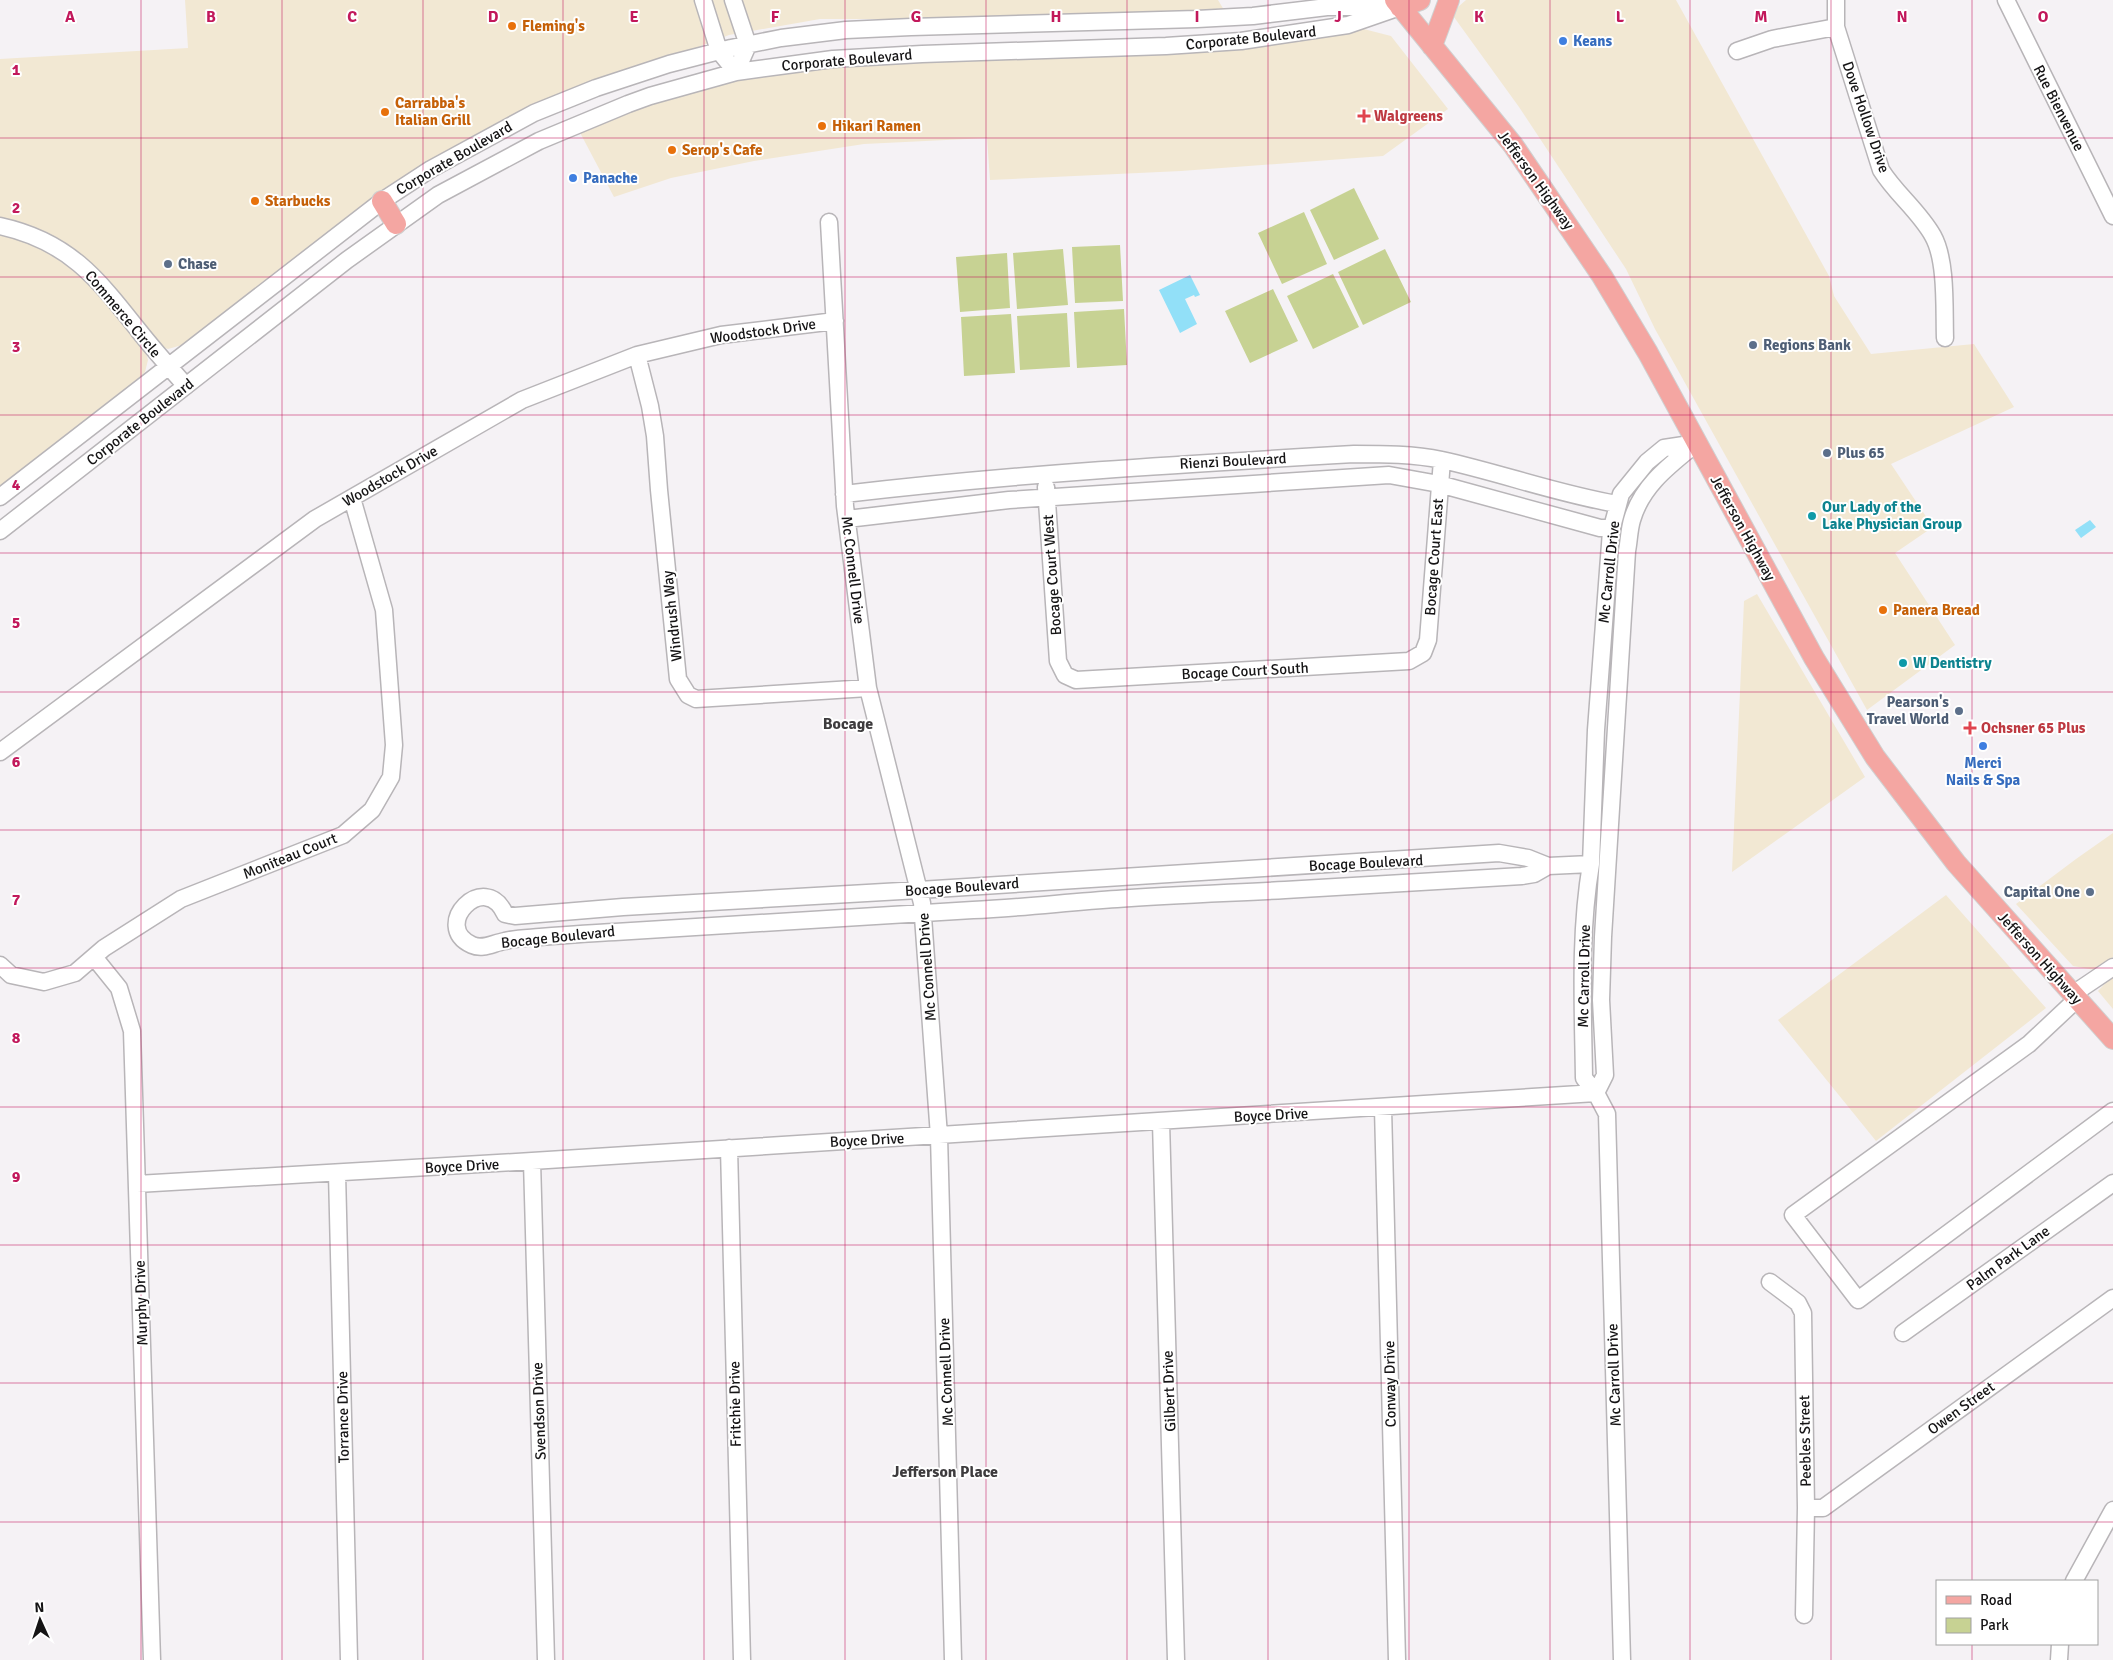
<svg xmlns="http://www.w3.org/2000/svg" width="2113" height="1660" viewBox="0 0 2113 1660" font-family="Signika,sans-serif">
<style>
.commercial{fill:#f2e8d3}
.green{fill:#c7d293}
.water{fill:#92e0f8}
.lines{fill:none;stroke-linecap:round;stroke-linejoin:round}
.minor-casing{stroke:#b8b5b8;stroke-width:19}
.major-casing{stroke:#d0d0d0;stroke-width:22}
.minor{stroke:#fff;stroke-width:16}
.major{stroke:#f4a6a2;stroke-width:20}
.grid{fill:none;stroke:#c2185b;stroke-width:1;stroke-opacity:0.55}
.food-dot{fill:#e8710a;stroke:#fff;stroke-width:2}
.shop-dot{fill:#3f7fe0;stroke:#fff;stroke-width:2}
.health-dot{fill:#e0444e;stroke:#fff;stroke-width:2}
.service-dot{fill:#5c6f8a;stroke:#fff;stroke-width:2}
.culture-dot{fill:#0f9aa8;stroke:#fff;stroke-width:2}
.labels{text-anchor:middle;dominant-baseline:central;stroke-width:4;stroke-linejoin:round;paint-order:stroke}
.food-label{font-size:15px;font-weight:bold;fill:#c56008;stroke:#fff;text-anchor:start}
.street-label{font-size:15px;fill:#151415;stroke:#fff}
.shop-label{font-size:15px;font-weight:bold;fill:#366cbe;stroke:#fff;text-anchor:start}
.health-label{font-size:15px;font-weight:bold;fill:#be3a42;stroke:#fff;text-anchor:start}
.service-label{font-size:15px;font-weight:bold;fill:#4e5e75;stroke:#fff;text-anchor:start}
.culture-label{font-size:15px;font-weight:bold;fill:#0d838f;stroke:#fff;text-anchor:start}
.neighbourhood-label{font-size:16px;font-weight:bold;fill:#3e3c3e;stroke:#fff}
.grid-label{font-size:16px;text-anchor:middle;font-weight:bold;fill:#c2185b;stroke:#fff;stroke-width:4;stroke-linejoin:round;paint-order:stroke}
</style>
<rect width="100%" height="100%" fill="#f5f2f5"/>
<!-- commercial -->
<path class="commercial" d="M185,0H1218L1224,10L908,19H820L729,35L693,49L607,76L560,93L470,138L390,185L182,345L168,349L160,346L111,285L0,218V59L188,48Z
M1466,0H1676L1829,276L1834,296L1871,354L1974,344L2014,407L1891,464L1933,527L1895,553L1955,645L1867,710L1655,329L1626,269L1519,107L1451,13Z
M1348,25L1391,36L1448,109L1383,156L1181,171L990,180L987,138L864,144L754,161L671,178L614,197L576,125L734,79L833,59L1072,49Z
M0,233L35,245L79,273L105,299L146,353L148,360L145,372L139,379L0,486Z
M1757,594L1865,777L1732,872L1744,601Z
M2113,833V957L2095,970L2073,966L2016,904L2076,859Z
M1946,895L2046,1008L1876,1141L1778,1020Z
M2113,975V1009L2098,991Z"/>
<!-- green -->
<path class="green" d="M1354,188L1379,239L1334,260L1310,210Z
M1304,212L1327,264L1282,284L1258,233Z
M1120,245L1123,301L1075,303L1072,247Z
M1063,249L1068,305L1017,309L1013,253Z
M1385,249L1411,302L1363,325L1338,272Z
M1007,253L1010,308L960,312L956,257Z
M1333,274L1359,327L1313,349L1287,296Z
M1273,289L1298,341L1250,363L1225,311Z
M1124,309L1127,365L1077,368L1074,312Z
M1067,313L1070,367L1020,370L1017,316Z
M1011,314L1015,373L964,376L961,317Z"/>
<!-- water -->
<path class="water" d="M1190,275L1200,295L1195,297L1194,295L1185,299L1197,324L1180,333L1159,290Z
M2090,520L2096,527L2081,538L2075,530Z"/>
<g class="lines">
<defs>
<path id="minor" d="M703,0L719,51L736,72
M733,0L748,45L736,72
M1836,0V27L1881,170C1896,194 1919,211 1933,236C1947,261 1944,310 1945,338
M2006,0L2113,216
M1737,51L1772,39L1836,27
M829,222L845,506L868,688L922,903L939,1136L953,1660
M0,226C69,241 98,279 139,331C154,350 170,368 186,386
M637,355L650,406L655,436L659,490L678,679L688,695L696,699L868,688
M1046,487L1058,661L1065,675L1076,680L1409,661L1423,653L1428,640L1442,460
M844,494C1014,474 1184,464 1354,454C1384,454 1413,454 1442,460C1501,473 1558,494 1617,504
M0,497L382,201L431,169L534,113L596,88L669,64L731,48L781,38L846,30L911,27L1197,19L1253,16L1327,7H1388
M847,519L1009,500L1389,475L1439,484L1600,528H1611
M0,531L347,260L438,195L539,141L628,104L650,96L736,72L833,59L922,54L1166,46L1241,41L1348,25L1400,7
M0,752L315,519L522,400L637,355L721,335L835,321
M1548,866L1528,858L1499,853L919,890L623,907L515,916L505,914C485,869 430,926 472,945C483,950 493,943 505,941C516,938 528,938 540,937C565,935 590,933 615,932C734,925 853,917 973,910C1021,908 1069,902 1117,899C1173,895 1229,893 1285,890C1364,886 1443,880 1522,876L1534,874L1548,866L1591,864
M94,957L119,988L132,1031L152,1660
M0,965L11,975L44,982L75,973L104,948L181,899L343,835L372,810L391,777L394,745L384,610L352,498
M2073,994L2113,967
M2077,999L2029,1044L1793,1215L1858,1300L2113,1111
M1596,1093L1605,1075L1601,1000L1603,937L1627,551C1629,541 1629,530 1632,520C1642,485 1670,465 1697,443
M1383,1108L1397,1660
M1161,1122L1176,1660
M729,1148L742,1660
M532,1161L546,1660
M337,1173L349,1660
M137,1184L532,1161L1596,1093
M1770,1282L1798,1303L1803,1313L1806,1508L1804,1615
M1903,1333L2113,1183
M1806,1508H1823L2113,1298
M2074,1581L2113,1510
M1622,1660L1607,1114L1596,1093L1584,1078C1583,1007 1579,934 1591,864L1596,730L1611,531L1621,494L1647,462L1664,448L1697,443
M2059,1660L2060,1644"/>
<path id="major" d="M1395,0L1513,145L1602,276L1648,353L1814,658L1875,757L1956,863L2113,1039
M1400,7L1420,0
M1432,46L1449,0
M382,201L396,224"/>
</defs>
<!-- minor casing -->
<use href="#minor" class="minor-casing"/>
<!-- major casing -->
<use href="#major" class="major-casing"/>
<!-- minor -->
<use href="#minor" class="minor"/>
<!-- major -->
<use href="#major" class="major"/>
</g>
<!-- grid -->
<path class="grid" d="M141,0V1660M282,0V1660M423,0V1660M563,0V1660M704,0V1660M845,0V1660M986,0V1660M1127,0V1660M1268,0V1660M1409,0V1660M1550,0V1660M1690,0V1660M1831,0V1660M1972,0V1581M0,138H2113M0,277H2113M0,415H2113M0,553H2113M0,692H2113M0,830H2113M0,968H2113M0,1107H2113M0,1245H2113M0,1383H2113M0,1522H2113M1972,1644V1660"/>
<!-- markers -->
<g class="food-dot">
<circle cx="512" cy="26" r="5"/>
<circle cx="385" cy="112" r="5"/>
<circle cx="822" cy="126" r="5"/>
<circle cx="672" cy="150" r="5"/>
<circle cx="255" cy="201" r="5"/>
<circle cx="1883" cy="610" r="5"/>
</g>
<g class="shop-dot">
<circle cx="1563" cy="41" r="5"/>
<circle cx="573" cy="178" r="5"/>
<circle cx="1983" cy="746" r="5"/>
</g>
<g class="health-dot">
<path d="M1361.5 108.5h5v5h5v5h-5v5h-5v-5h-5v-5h5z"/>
<path d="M1967.5 720.5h5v5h5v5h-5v5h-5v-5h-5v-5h5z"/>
</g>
<g class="service-dot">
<circle cx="168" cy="264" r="5"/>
<circle cx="1753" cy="345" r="5"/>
<circle cx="1827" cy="453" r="5"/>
<circle cx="1959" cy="711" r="5"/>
<circle cx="2090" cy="892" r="5"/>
</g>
<g class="culture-dot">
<circle cx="1812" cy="516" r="5"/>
<circle cx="1903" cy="663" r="5"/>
</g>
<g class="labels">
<!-- food labels -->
<g class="food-label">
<text x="522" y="26">Fleming's</text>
<text x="395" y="103">Carrabba's<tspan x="395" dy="17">Italian Grill</tspan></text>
<text x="832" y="126">Hikari Ramen</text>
<text x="682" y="150">Serop's Cafe</text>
<text x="265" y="201">Starbucks</text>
<text x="1893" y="610">Panera Bread</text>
</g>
<!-- street labels -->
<g class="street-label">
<text transform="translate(1251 38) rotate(-6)">Corporate Boulevard</text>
<text transform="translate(847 60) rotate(-5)">Corporate Boulevard</text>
<text transform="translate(2059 108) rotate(63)">Rue Bienvenue</text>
<text transform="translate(1866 117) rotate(71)">Dove Hollow Drive</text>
<text transform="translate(454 158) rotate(-30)">Corporate Boulevard</text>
<text transform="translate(1536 180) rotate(54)">Jefferson Highway</text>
<text transform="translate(123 314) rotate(50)">Commerce Circle</text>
<text transform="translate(763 331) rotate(-8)">Woodstock Drive</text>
<text transform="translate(140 422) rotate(-38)">Corporate Boulevard</text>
<text transform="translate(1233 461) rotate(-3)">Rienzi Boulevard</text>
<text transform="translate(390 476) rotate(-30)">Woodstock Drive</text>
<text transform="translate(1743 528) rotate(61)">Jefferson Highway</text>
<text transform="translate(1434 557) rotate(-86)">Bocage Court East</text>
<text transform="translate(853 570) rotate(83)">Mc Connell Drive</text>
<text transform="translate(1609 572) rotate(-84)">Mc Carroll Drive</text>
<text transform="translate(1052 575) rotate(-94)">Bocage Court West</text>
<text transform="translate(672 616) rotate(-96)">Windrush Way</text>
<text transform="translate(1245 671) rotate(-3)">Bocage Court South</text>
<text transform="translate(290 856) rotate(-22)">Moniteau Court</text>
<text transform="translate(1366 863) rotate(-3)">Bocage Boulevard</text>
<text transform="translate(962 887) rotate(-4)">Bocage Boulevard</text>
<text transform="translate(558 937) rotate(-6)">Bocage Boulevard</text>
<text transform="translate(2040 958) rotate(48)">Jefferson Highway</text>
<text transform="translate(927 967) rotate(-94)">Mc Connell Drive</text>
<text transform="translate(1584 976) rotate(-89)">Mc Carroll Drive</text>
<text transform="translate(1271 1115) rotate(-3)">Boyce Drive</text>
<text transform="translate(867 1140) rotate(-3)">Boyce Drive</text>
<text transform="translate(462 1166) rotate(-3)">Boyce Drive</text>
<text transform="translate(2008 1258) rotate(-36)">Palm Park Lane</text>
<text transform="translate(141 1303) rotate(-92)">Murphy Drive</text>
<text transform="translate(946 1372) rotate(-92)">Mc Connell Drive</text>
<text transform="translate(1614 1375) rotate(-92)">Mc Carroll Drive</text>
<text transform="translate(1390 1384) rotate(-91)">Conway Drive</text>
<text transform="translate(1169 1391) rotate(-92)">Gilbert Drive</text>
<text transform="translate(735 1404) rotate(-91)">Fritchie Drive</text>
<text transform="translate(1961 1408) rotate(-36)">Owen Street</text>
<text transform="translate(539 1411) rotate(-92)">Svendson Drive</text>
<text transform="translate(343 1417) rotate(-91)">Torrance Drive</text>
<text transform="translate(1805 1441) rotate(-91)">Peebles Street</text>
</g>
<!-- shop labels -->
<g class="shop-label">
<text x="1573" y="41">Keans</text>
<text x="583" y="178">Panache</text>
<text x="1983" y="763" text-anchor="middle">Merci<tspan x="1983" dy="17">Nails &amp; Spa</tspan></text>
</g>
<!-- health labels -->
<g class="health-label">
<text x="1374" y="116">Walgreens</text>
<text x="1981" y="728">Ochsner 65 Plus</text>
</g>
<!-- service labels -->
<g class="service-label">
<text x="178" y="264">Chase</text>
<text x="1763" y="345">Regions Bank</text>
<text x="1837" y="453">Plus 65</text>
<text x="1949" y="702" text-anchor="end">Pearson's<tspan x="1949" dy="17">Travel World</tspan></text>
<text x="2080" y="892" text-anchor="end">Capital One</text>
</g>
<!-- culture labels -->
<g class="culture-label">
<text x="1822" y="507">Our Lady of the<tspan x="1822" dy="17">Lake Physician Group</tspan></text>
<text x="1913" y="663">W Dentistry</text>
</g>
<!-- neighbourhood labels -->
<g class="neighbourhood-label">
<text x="848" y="724">Bocage</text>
<text x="945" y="1472">Jefferson Place</text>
</g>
</g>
<g class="grid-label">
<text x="70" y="22">A</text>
<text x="211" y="22">B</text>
<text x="352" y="22">C</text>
<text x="493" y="22">D</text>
<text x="634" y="22">E</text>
<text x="775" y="22">F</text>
<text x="916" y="22">G</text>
<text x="1056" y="22">H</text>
<text x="1197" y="22">I</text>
<text x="1338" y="22">J</text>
<text x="1479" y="22">K</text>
<text x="1620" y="22">L</text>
<text x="1761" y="22">M</text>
<text x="1902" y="22">N</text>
<text x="2043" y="22">O</text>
<text x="16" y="75">1</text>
<text x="16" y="213">2</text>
<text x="16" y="352">3</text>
<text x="16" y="490">4</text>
<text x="16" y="628">5</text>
<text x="16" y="767">6</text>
<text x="16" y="905">7</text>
<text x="16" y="1043">8</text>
<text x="16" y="1182">9</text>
</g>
<!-- legend -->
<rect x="1936" y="1580" width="162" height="65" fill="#ffffff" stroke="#a1a1a1"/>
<rect x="1946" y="1596" width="25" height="8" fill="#f4a6a2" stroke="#a1a1a1"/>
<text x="1980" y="1605" font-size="15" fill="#151415">Road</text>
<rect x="1946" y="1618" width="25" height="15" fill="#c7d293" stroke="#a1a1a1"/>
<text x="1980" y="1630" font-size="15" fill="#151415">Park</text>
<!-- north arrow -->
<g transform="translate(40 1620) rotate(357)" stroke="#ffffff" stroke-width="4" paint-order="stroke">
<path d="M0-4L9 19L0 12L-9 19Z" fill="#151415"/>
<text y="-8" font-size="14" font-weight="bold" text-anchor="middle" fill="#151415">N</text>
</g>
</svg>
